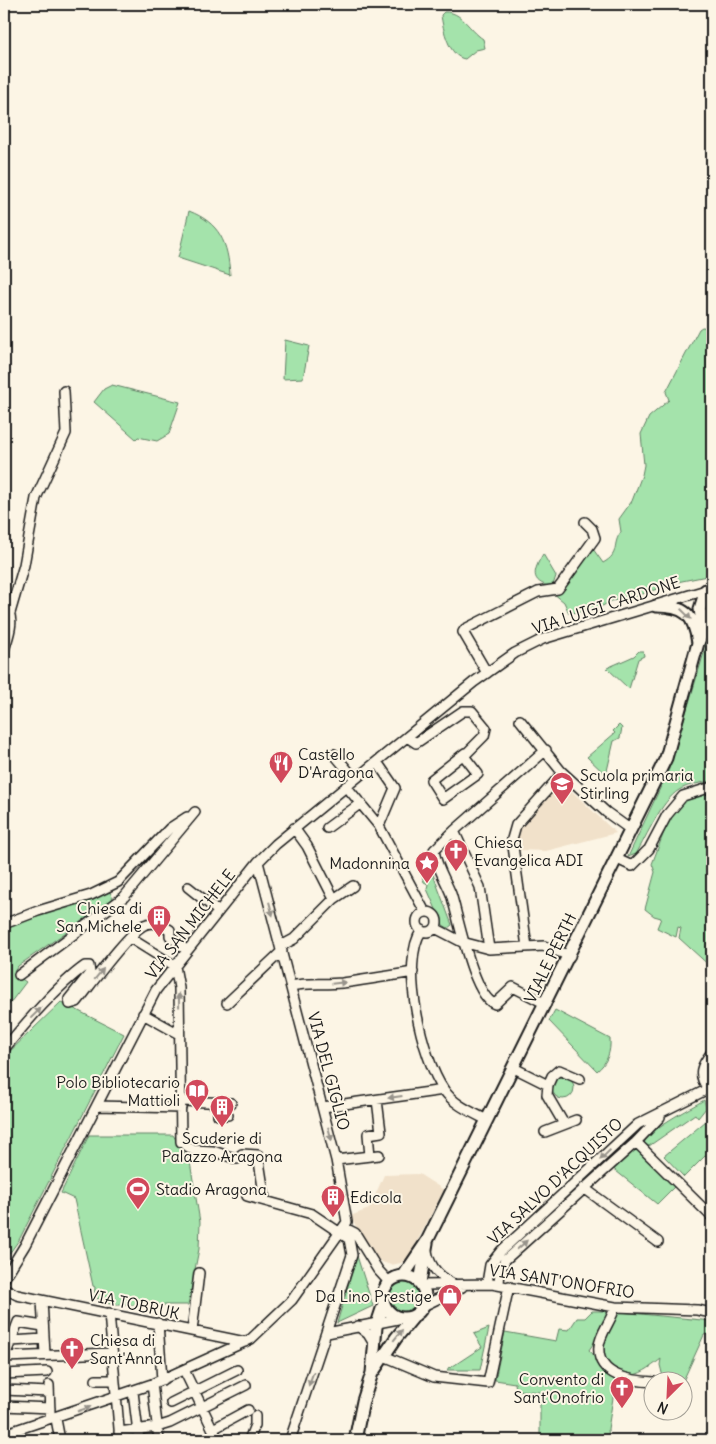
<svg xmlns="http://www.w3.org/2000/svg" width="716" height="1444" viewBox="0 0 716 1444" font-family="Delius,sans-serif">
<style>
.built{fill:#f1e1ca}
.green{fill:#a4e3ab;stroke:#608064}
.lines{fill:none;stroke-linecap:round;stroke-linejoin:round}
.minor-casing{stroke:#1c1c1c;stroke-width:12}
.major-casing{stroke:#1c1c1c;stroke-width:15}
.minor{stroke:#fcf5e5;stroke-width:9}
.major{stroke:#fcf5e5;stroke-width:11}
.oneway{fill:#97938b}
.labels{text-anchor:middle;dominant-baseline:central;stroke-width:4;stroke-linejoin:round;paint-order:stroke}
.street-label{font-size:16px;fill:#1c1c1c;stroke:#fcf5e5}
.poi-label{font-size:16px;fill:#1c1c1c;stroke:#fcf5e5;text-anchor:start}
</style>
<rect width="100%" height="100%" fill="#fcf5e5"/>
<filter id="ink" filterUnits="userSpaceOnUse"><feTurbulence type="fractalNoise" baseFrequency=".02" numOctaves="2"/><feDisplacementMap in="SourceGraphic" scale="10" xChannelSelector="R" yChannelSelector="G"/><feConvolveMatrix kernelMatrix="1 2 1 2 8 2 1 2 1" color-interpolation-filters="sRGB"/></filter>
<g filter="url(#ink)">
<!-- built -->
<path class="built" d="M560,780L616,833L546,851L518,850L516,831Z
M419,1174L444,1190L409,1257L401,1263L391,1265L382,1262L374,1256L350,1216L369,1209L384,1175Z"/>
<!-- green -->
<path class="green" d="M444,12C462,11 469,30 483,39L485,48L476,50L465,59C449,57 443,29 441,15Z
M189,211C220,223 228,243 230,275L178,258Z
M702,327L712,328V575L677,582L631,598L611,601L594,611L569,613L564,602L553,593L598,541L593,549L603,563C621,553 611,545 621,532L619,519L632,501L642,475L644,465L641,434L649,417L669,400L666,392L699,329Z
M285,340L309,346L303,378L283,379Z
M112,385L180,402L169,434L157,441L138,437L136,439L94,402L104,389Z
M543,554L556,576L553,585L556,588C531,583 531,574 543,554Z
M712,611V781C701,783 689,784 679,790C661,801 647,836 636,854L628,857L669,769L706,646L703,631Z
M639,651H643L644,656L638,659L629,689L607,668L634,656Z
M619,725L622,728L620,738L614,741L606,775L587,757L615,733L613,731Z
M702,793H712V968L679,938L681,928L678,927L676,937L657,928L661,918L654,916L645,909L655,872L652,864L670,816L685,800Z
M428,861L452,925L448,928L443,925L427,889L428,884L424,882L418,864Z
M110,892L113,899L18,966L13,973L26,982L4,1011V929L21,920Z
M61,1002L124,1034L19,1240L4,1261V1057Z
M555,1010L610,1039C611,1052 607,1063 597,1071L549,1021Z
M552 1088a11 11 0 1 1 22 0a11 11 0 1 1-22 0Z
M704,1100L706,1108L698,1118L695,1114L649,1146L644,1144C646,1130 691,1108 704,1100Z
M712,1116V1149L684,1177L664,1156Z
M89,1135H173L190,1162L200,1222L199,1249L188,1305H114L107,1303L106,1300L94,1298L95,1287L93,1286L74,1199L61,1193Z
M636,1149L676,1185L657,1204L611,1167Z
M357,1256L373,1306L337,1323Z
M387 1297a17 17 0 1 1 34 0a17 17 0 1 1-34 0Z
M592,1311H606L609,1315L603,1329L589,1350L616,1379L608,1429L609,1440H540V1392L516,1390L515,1383L495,1380L505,1332L556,1341L559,1329L569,1330L577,1318H585Z
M620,1312L712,1321V1333L704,1335L683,1381H664L660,1365L661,1359C637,1378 621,1385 601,1357C603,1342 607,1323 620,1312Z
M489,1328L480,1370H447L449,1367L450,1368L482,1347L474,1334Z"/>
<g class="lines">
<defs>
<path id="minor" d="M4,606C17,617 8,637 4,650
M10,613L24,565L36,498L66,433L64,391
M487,673L463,632L465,629L538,592L558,589L595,538L592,529L585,522
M520,720L561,771L559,777L516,825L512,839L527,947
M407,737L416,743L463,711H472L486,728L484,736L464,756L478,774L443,799L431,780L465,753
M334,754L355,779
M377,762L395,788L379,826L425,912
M561,771L606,812L631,830
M346,786L379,826
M294,828L307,846L334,899
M327,828L361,803
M454,831L434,850C436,866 445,879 451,894C458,915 473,997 495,1004L513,987L546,1004
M617,859L632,866L649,849L667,815L683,796L712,787
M188,887L218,911
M417 922a10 10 0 1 1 20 0a10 10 0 1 1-20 0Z
M4,924L38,911L91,895L118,882L170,828L187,817
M435,928L462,942L489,949L544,946L570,956
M422,930C399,962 422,1059 444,1090C454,1105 472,1112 487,1120
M130,938L175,966L179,988L181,1142L193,1150L213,1151L237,1159L242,1154L258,1155L265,1200
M281,946L294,939L334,899L353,886
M489,949L480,887L454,831L546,750
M19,975L124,897L195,812
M291,986C309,982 323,985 342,983C365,980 389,976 413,972
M227,1003L282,951
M143,1014L179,1034
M4,1049C25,1024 58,985 85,966H89L90,973L69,999L70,1004L77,1002C90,986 128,933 144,925C153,921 163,925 170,930V936L187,951
M514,1068L548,1085L547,1095L564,1124
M548,1085L552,1076L559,1070L580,1079
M181,1101L231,1103
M218,1102V1115H228
M97,1106L181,1108
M323,1107L444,1090
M545,1132L576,1120
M636,1142L712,1217
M370,1156L368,1134L381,1132L377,1100
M336,1160L379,1155
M584,1188L658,1242
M247,1196L312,1214L349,1239L352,1255L290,1440
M339,1233L349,1230L355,1233L378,1270L389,1282
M427,1251C430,1268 440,1277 455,1285
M4,1279L25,1245L156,990L258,862L276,844L474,682L515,653L543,639L706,590
M487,1283L490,1265L501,1251L638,1124L708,1089C697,1074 701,1066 712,1052
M499,1284L500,1270L505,1260L636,1142L660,1117
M422,1285L492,1284L615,1307L697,1310L712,1313
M6,1289L17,1295L245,1342
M42,1300L45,1354
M423,1306L462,1287
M615,1307C612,1320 600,1333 599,1346C596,1377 633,1381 654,1382
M109,1313L120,1440
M158,1323L162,1380
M358,1326L368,1334L374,1344
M192,1331L199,1273
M327,1333L403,1318
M11,1341L44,1339
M384,1356L434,1377L488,1383L509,1286
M4,1357L112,1353
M4,1359L18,1322L43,1326
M184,1370L218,1440
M4,1374L47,1372
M96,1380H114
M152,1384L159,1440
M49,1385L50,1413
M4,1390L49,1392
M133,1392L139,1440
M171,1403L237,1370
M4,1406L50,1408
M56,1419L60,1440
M213,1429L248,1410
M119,1432L157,1427L170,1423L246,1385
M4,1434L152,1384L251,1339L292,1300L347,1222L336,1160L258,862
M249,1440L255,1425V1416"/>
<path id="major" d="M656,606C685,606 694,614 698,643
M703,630L700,609L706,590
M404,1275L427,1241L666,758L698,643L712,611
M383 1297a21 21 0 1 1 42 0a21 21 0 1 1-42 0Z
M420,1282L427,1243
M373,1372L396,1338L415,1315
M355,1440L363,1401L372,1373L376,1327L384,1303"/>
</defs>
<!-- minor casing -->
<use href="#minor" class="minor-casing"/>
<!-- major casing -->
<use href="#major" class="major-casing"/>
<!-- minor -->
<use href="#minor" class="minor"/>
<!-- major -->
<use href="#major" class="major"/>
</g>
<!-- one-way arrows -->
<defs><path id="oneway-solid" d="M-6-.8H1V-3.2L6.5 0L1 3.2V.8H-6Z" transform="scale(1.25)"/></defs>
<g class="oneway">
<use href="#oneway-solid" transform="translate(686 614) rotate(45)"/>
<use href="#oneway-solid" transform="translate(271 909) rotate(75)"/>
<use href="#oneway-solid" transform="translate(99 974) rotate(-51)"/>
<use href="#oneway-solid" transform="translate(339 983) rotate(-6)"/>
<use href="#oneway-solid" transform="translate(179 1000) rotate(-91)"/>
<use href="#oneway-solid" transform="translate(36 1013) rotate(-45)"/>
<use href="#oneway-solid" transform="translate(395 1097) rotate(172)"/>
<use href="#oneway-solid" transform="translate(330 1134) rotate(75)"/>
<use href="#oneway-solid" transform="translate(605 1155) rotate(136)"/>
<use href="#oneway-solid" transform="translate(522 1245) rotate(-42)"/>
<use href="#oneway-solid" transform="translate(398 1335) rotate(-51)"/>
<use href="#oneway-solid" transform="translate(311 1379) rotate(110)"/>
<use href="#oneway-solid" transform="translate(84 1409) rotate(-19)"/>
</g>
</g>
<!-- icons -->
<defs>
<symbol id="restaurant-pin" viewBox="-11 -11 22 30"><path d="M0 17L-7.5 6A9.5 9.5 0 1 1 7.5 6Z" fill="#d1495b" stroke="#fcf5e5"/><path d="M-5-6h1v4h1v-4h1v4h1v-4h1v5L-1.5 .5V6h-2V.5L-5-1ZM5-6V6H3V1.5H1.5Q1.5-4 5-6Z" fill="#fff"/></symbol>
<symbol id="school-pin" viewBox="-11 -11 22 30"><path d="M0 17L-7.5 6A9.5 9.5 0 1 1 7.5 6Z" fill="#d1495b" stroke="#fcf5e5"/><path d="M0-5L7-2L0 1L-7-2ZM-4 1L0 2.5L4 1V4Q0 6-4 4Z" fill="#fff"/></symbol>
<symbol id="church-pin" viewBox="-11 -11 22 30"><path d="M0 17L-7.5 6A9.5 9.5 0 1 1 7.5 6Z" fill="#d1495b" stroke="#fcf5e5"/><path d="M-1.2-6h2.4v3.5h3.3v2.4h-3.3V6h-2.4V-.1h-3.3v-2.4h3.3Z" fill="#fff"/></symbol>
<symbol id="sight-pin" viewBox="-11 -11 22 30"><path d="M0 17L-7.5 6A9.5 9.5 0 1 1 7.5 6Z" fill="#d1495b" stroke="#fcf5e5"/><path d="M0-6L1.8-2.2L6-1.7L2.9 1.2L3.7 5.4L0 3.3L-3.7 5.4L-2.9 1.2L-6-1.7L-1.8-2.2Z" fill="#fff"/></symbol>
<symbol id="building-pin" viewBox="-11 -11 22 30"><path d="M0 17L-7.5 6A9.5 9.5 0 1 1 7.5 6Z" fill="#d1495b" stroke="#fcf5e5"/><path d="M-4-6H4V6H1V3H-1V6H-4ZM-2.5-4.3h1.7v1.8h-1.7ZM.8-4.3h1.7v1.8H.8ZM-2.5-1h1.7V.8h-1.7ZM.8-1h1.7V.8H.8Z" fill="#fff"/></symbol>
<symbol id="library-pin" viewBox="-11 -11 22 30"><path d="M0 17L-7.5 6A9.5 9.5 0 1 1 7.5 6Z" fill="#d1495b" stroke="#fcf5e5"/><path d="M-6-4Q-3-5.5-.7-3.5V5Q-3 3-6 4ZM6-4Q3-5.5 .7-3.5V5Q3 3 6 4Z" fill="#fff"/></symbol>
<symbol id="stadium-pin" viewBox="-11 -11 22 30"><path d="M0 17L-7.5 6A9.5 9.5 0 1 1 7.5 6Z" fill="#d1495b" stroke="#fcf5e5"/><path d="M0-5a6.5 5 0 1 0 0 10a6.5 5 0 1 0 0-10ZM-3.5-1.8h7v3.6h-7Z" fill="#fff"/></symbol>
<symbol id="shop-pin" viewBox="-11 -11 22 30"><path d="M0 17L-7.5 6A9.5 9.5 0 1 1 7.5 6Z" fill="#d1495b" stroke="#fcf5e5"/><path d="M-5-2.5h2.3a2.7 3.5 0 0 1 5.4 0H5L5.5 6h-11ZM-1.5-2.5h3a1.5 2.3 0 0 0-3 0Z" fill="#fff"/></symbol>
</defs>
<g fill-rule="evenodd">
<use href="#restaurant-pin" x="267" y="749" width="28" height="38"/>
<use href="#school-pin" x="548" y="770" width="28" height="38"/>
<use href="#church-pin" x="442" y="837" width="28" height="38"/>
<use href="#sight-pin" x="413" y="849" width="28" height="38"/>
<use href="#building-pin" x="145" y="903" width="28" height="38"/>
<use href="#library-pin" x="183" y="1077" width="28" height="38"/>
<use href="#building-pin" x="208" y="1093" width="28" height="38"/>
<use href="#stadium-pin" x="124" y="1175" width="28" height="38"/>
<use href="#building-pin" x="319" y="1183" width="28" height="38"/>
<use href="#shop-pin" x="436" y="1282" width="28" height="38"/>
<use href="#church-pin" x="58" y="1335" width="28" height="38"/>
<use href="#church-pin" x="608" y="1374" width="28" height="38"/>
</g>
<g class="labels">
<!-- street labels -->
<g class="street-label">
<text transform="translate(606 605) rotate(-18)">VIA LUIGI CARDONE</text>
<text transform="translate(190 924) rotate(-52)">VIA SAN MICHELE</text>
<text transform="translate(550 958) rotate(-64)">VIALE PERTH</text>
<text transform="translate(329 1071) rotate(75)">VIA DEL GIGLIO</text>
<text transform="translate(555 1181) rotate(-43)">VIA SALVO D'ACQUISTO</text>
<text transform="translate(562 1281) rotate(9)">VIA SANT'ONOFRIO</text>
<text transform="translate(134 1304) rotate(12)">VIA TOBRUK</text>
</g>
<!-- poi labels -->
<g class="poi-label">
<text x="298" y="754">Castello<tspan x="298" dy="18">D'Aragona</tspan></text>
<text x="580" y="775">Scuola primaria<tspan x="580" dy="18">Stirling</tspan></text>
<text x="474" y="842">Chiesa<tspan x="474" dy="18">Evangelica ADI</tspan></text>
<text x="410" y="863" text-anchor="end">Madonnina</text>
<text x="142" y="908" text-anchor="end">Chiesa di<tspan x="142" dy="18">San Michele</tspan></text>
<text x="180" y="1082" text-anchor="end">Polo Bibliotecario<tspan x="180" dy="18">Mattioli</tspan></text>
<text x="222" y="1138" text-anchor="middle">Scuderie di<tspan x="222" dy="18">Palazzo Aragona</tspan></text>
<text x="156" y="1189">Stadio Aragona</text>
<text x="350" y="1197">Edicola</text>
<text x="432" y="1296" text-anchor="end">Da Lino Prestige</text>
<text x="90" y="1340">Chiesa di<tspan x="90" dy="18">Sant'Anna</tspan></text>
<text x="604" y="1379" text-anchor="end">Convento di<tspan x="604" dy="18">Sant'Onofrio</tspan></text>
</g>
</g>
<!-- margin -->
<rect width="716" height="1444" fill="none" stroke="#fcf5e5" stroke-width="20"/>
<rect x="10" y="10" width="696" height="1424" fill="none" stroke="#1c1c1c" stroke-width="2" filter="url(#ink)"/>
<!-- north arrow -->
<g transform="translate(668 1396) rotate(204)"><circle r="24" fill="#fcf5e5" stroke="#a29e95"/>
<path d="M0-4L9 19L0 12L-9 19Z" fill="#d1495b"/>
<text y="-8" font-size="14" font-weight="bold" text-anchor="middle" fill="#1c1c1c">N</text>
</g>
</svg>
